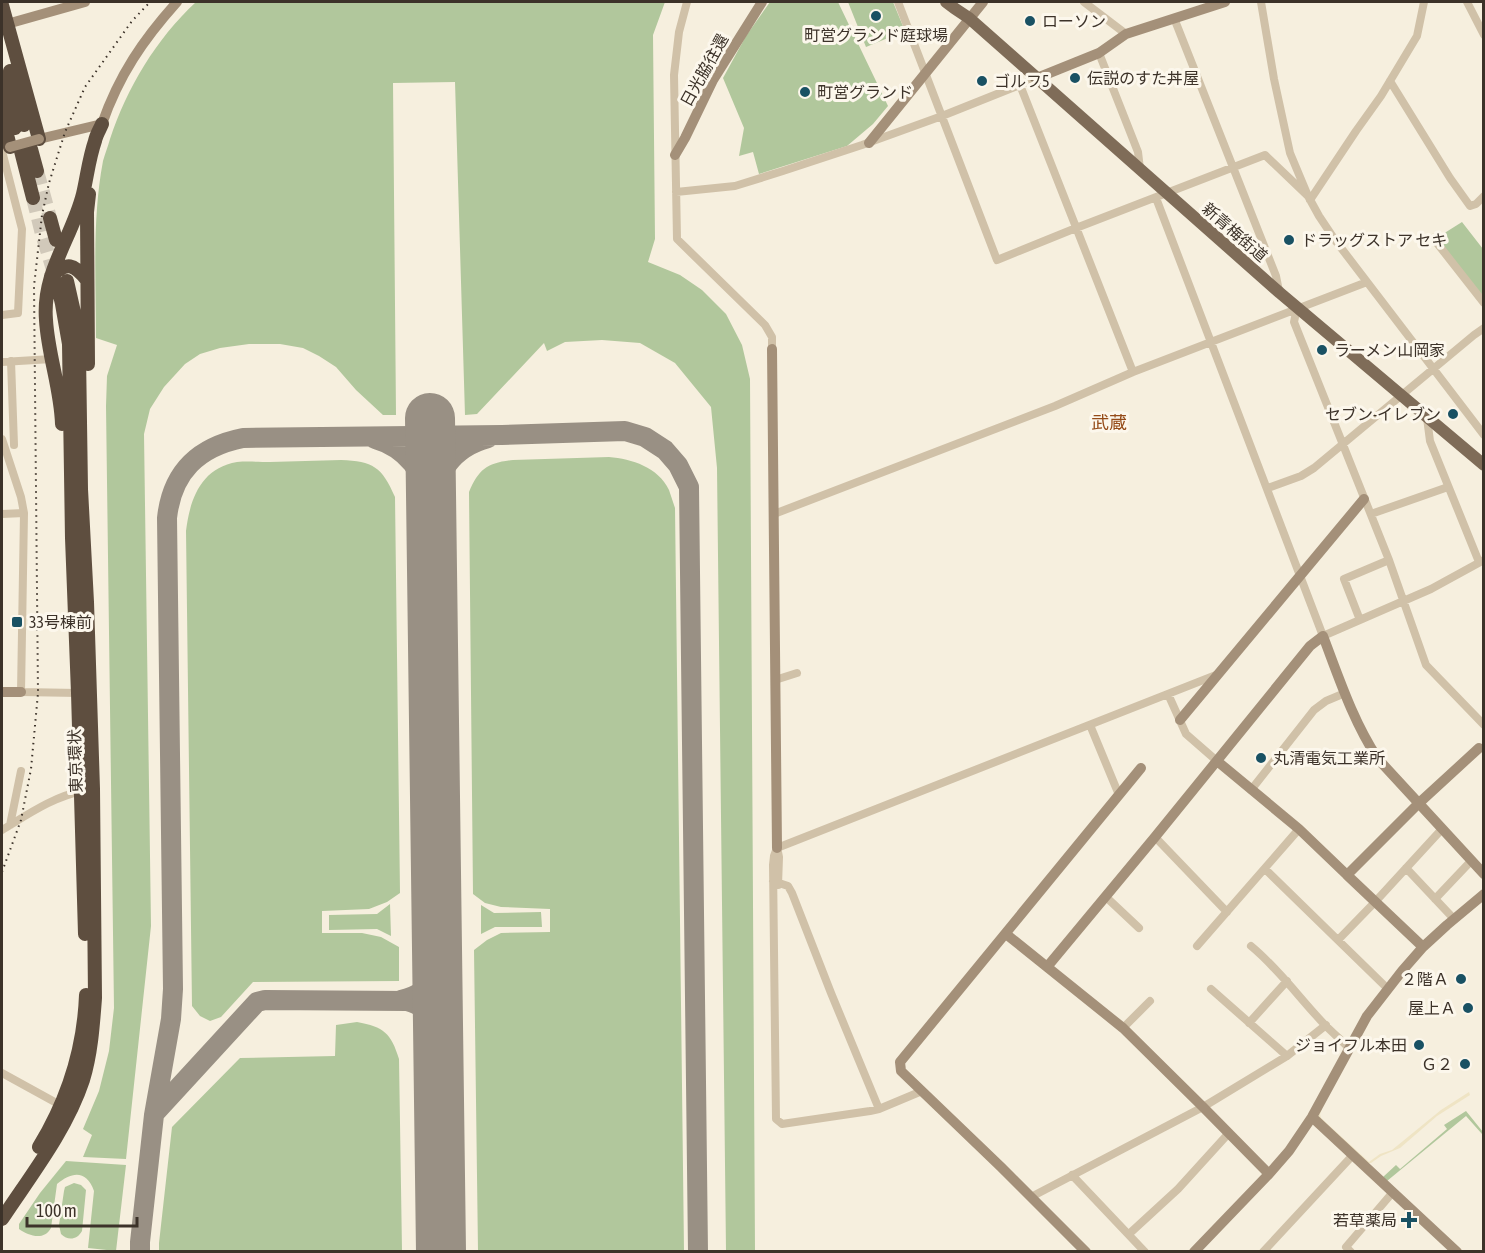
<svg xmlns="http://www.w3.org/2000/svg" width="1485" height="1253" viewBox="0 0 1485 1253" font-family="'Asap Condensed','Noto Sans JP',sans-serif">
<style>
.green{fill:#b1c79c}
.plaza{fill:#efe4c4}
.lines{fill:none;stroke-linecap:round;stroke-linejoin:round}
.taxiway{stroke:#999084;stroke-width:20}
.runway{stroke:#999084;stroke-width:50}
.highway-tunnel{stroke:#d1c9ba;stroke-width:14;stroke-dasharray:14 7;stroke-linecap:butt}
.street{stroke:#d0c1a8;stroke-width:8}
.secondary{stroke:#a49079;stroke-width:10}
.primary{stroke:#7f6c58;stroke-width:12}
.highway{stroke:#5e4e3f;stroke-width:14}
.rail{stroke:#3c3229;stroke-width:2;stroke-dasharray:1.5 4.5;stroke-linecap:butt}
.secondary-bridge{stroke:#a49079;stroke-width:10}
.poi-dot{fill:#195163;stroke:#fcf7ec;stroke-width:2}
.labels{text-anchor:middle;dominant-baseline:central;stroke-width:6;stroke-linejoin:round;paint-order:stroke}
.poi-label{font-size:16px;fill:#3c3229;stroke:#fcf7ec;text-anchor:start}
.street-label{font-size:16px;fill:#3c3229;stroke:#fcf7ec}
.neighbourhood-label{font-size:18px;fill:#954b18;stroke:#fcf7ec}
</style>
<rect width="100%" height="100%" fill="#f6efde"/>
<!-- green -->
<path class="green" d="M196,2H665L653,35L655,239L648,262L680,275L702,290L726,314L742,345L750,379L755,1251H726L717,468L711,407L675,363L640,343L602,340L565,342L547,351L544,343L477,414L465,415L455,82L393,83L396,415H383L356,390L336,367L319,356L303,348L280,344H249L220,348L200,354L185,364L164,387L150,409L144,434L151,926L126,1159L83,1157L92,1135L83,1129L99,1091L109,1051L114,1008L106,406L107,376L117,345L96,338C96,280 92,219 103,161C105,154 108,146 110,139C127,88 156,39 196,2Z
M770,2H838L888,106L873,124L847,146L759,174L753,152L739,156L744,128L723,78L746,36Z
M848,2H893L905,31L866,47Z
M1462,222L1483,249V299L1435,239Z
M609,457C632,459 658,467 669,490C671,496 673,502 675,508L684,1251H478L474,950L487,940L501,933L550,932V909L501,907L485,903L473,894L469,492C479,469 487,463 513,460Z
M341,460C373,461 382,467 395,497L400,893L387,902L369,909L322,911V933H362L381,937L399,947V981L253,982L221,1017L210,1021L200,1016L192,1006L186,531C190,499 201,468 237,462C248,461 260,462 270,462C294,461 317,461 341,460Z
M390,904L391,936L377,929L329,930V915L377,914Z
M481,905L494,913L541,912L542,927H495L481,934Z
M357,1022C384,1027 391,1033 399,1059L402,1251H159V1243L172,1127L240,1058L335,1056L336,1025Z
M1466,1111L1483,1132L1482,1134L1466,1116L1387,1181L1383,1177L1396,1165L1400,1169L1447,1129L1444,1125Z
M66,1161L126,1165L116,1251L88,1248L94,1191C87,1170 72,1171 57,1184L51,1228C44,1241 29,1236 19,1229V1224L40,1193Z
M74,1183L81,1185L86,1190L82,1231C77,1240 68,1241 61,1234L59,1225L64,1191L65,1187Z"/>
<!-- plaza -->
<path class="plaza" d="M1469,1092L1470,1095L1437,1116L1400,1148L1381,1156L1371,1163H1368L1319,1119L1318,1113L1320,1108L1322,1109L1320,1114L1321,1118L1369,1162L1380,1154L1392,1150L1441,1110Z"/>
<g class="lines">
<!-- taxiway -->
<path class="taxiway" d="M375,439C406,448 425,473 430,504
M431,510C436,474 451,448 488,438
M401,1000C418,996 430,988 437,971
M154,1114L257,1002L265,1000L407,1001C424,1005 431,1016 438,1031
M140,1252V1242L154,1115L171,1019L173,989L167,518C172,472 198,447 243,438L502,435L625,431L645,437L665,450L678,465L689,487L698,1252"/>
<!-- runway -->
<path class="runway" d="M430,418L441,1252"/>
<!-- highway-tunnel -->
<path class="highway-tunnel" d="M37,171L50,218
M33,198L42,234L55,276"/>
<!-- street -->
<path class="street" d="M687,2L679,32L674,75L677,239L765,325L772,337V349
M898,2L997,260L1076,228L1265,155L1308,196
M1084,2L1126,34
M1261,2L1274,79L1290,153L1308,196L1319,216L1335,240L1484,435
M1467,2L1484,35
M1174,18L1276,276L1279,291
M1099,53L1138,152L1140,169
M1390,81L1450,178L1470,206L1476,204L1484,196
M1020,85L1133,372
M2,151L22,229L18,313L2,315
M676,192L735,186L783,171L862,145L942,116L1037,78
M1156,198L1323,636L1431,589L1484,560
M1310,200L1356,131L1381,96L1417,36L1424,2
M1433,238L1484,303
M1297,308L1294,322L1389,560L1426,665L1484,725
M11,361L14,445
M2,362L52,359
M1427,418L1430,441L1479,562
M2,439L21,497L24,513L21,692L78,693
M1268,488L1301,476L1314,468L1474,335L1484,328
M2,514L24,513
M774,514L1055,406L1133,372L1367,282
M1371,514L1448,487
M1360,620L1344,579L1389,560
M775,680L797,673
M1168,694L1186,734L1217,761
M1090,725L1119,795
M1251,790L1314,710L1326,701L1345,693
M10,825L21,771
M2,830C27,815 54,796 83,791
M1155,837L1227,912
M777,848L1216,675
M777,848L774,856L773,865L776,1119L782,1124L870,1111L879,1109L922,1091
M778,852L779,857L778,885
M1406,868L1454,919
M1265,869L1388,989
M773,881L788,886L792,893L831,993L879,1109
M1106,897L1139,928
M1435,899L1471,861
M1338,940L1375,902L1442,829
M1197,946L1299,829
M1251,946C1279,969 1300,999 1325,1025C1333,1033 1341,1040 1349,1048
M1211,989L1287,1056
M1249,1023L1287,981
M1123,1028L1150,1001
M2,1073L62,1106
M1072,1175L1145,1252
M1031,1197L1203,1107L1287,1056L1326,1025
M1129,1234L1178,1189L1228,1134
M1263,1252L1353,1155
M1351,1252L1346,1247L1393,1192"/>
<!-- secondary -->
<path class="secondary" d="M7,24L85,2
M1037,78L1099,53L1126,34L1225,2
M39,139L102,124C119,75 143,40 177,2
M869,143L983,2
M675,155L685,138L713,80L762,2
M772,349L777,848
M2,692H21
M1180,720L1364,499
M1217,761L1299,829L1347,875
M1006,934L1123,1028L1203,1107L1269,1174
M1423,947L1347,875L1418,804L1479,748
M1047,967L1155,837L1310,646L1323,636C1339,678 1353,721 1378,759L1484,874
M1312,1117L1457,1252
M1086,1252L1001,1167L901,1071L900,1062L1141,768
M1194,1252L1269,1174L1289,1151L1312,1117L1367,1016L1402,971L1423,947L1447,925L1484,894"/>
<!-- primary -->
<path class="primary" d="M946,2L954,8L969,18L1280,293L1484,465"/>
<!-- highway -->
<path class="highway" d="M2,5L39,139
M10,71L24,125
M2,78L15,128
M2,114L10,147
M31,149L37,171
M21,151L33,198
M50,218L56,240
M51,276C67,261 74,264 87,280
M57,283L62,304L69,344L72,538L78,693L85,934
M88,364L87,212L89,194
M62,424C61,389 48,355 46,320C42,272 72,238 83,194C87,177 89,158 95,141C96,135 100,129 102,124
M39,1147C67,1101 84,1049 86,995
M2,1219C31,1175 66,1131 83,1080C91,1054 93,1025 95,998L93,789L87,602L81,489L79,354L78,330L67,281"/>
<!-- rail -->
<path class="rail" d="M2,872L21,820L31,769L38,693L34,286L42,215L49,183L65,132L85,87L132,21L150,2"/>
<!-- secondary-bridge -->
<path class="secondary-bridge" d="M10,147L39,139"/>
</g>
<!-- markers -->
<g class="poi-dot">
<circle cx="876" cy="16" r="6"/>
<circle cx="1030" cy="21" r="6"/>
<circle cx="1075" cy="78" r="6"/>
<circle cx="982" cy="81" r="6"/>
<circle cx="805" cy="92" r="6"/>
<circle cx="1289" cy="240" r="6"/>
<circle cx="1322" cy="350" r="6"/>
<circle cx="1453" cy="414" r="6"/>
<rect x="11" y="616" width="12" height="12" rx="3"/>
<circle cx="1261" cy="758" r="6"/>
<circle cx="1461" cy="979" r="6"/>
<circle cx="1468" cy="1008" r="6"/>
<circle cx="1419" cy="1045" r="6"/>
<circle cx="1465" cy="1064" r="6"/>
<path d="M1406 1211h6v6h6v6h-6v6h-6v-6h-6v-6h6z"/>
</g>
<g class="labels">
<!-- poi labels -->
<g class="poi-label">
<text x="1042" y="21">ローソン</text>
<text x="876" y="35" text-anchor="middle">町営グランド庭球場</text>
<text x="1087" y="78">伝説のすた丼屋</text>
<text x="994" y="81">ゴルフ5</text>
<text x="817" y="92">町営グランド</text>
<text x="1301" y="240">ドラッグストア セキ</text>
<text x="1334" y="350">ラーメン山岡家</text>
<text x="1441" y="414" text-anchor="end">セブン-イレブン</text>
<text x="29" y="622">33号棟前</text>
<text x="1273" y="758">丸清電気工業所</text>
<text x="1449" y="979" text-anchor="end">２階Ａ</text>
<text x="1456" y="1008" text-anchor="end">屋上Ａ</text>
<text x="1407" y="1045" text-anchor="end">ジョイフル本田</text>
<text x="1453" y="1064" text-anchor="end">Ｇ２</text>
<text x="1397" y="1220" text-anchor="end">若草薬局</text>
</g>
<!-- street labels -->
<g class="street-label">
<text transform="translate(704 70) rotate(-61)">日光脇往還</text>
<text transform="translate(1235 232) rotate(41)">新青梅街道</text>
<text transform="translate(75 761) rotate(-92)">東京環状</text>
</g>
<!-- neighbourhood labels -->
<g class="neighbourhood-label">
<text x="1109" y="422">武蔵</text>
</g>
</g>
<!-- border -->
<rect width="1485" height="1253" fill="none" stroke="#3c3229" stroke-width="6"/>
<!-- scale -->
<path d="M27 1217v9h110v-9" fill="none" stroke="#3c3229" stroke-width="3"/>
<text x="36" y="1217" font-size="18" fill="#3c3229" stroke="#fcf7ec" stroke-width="4.5" paint-order="stroke">100 m</text>
</svg>
